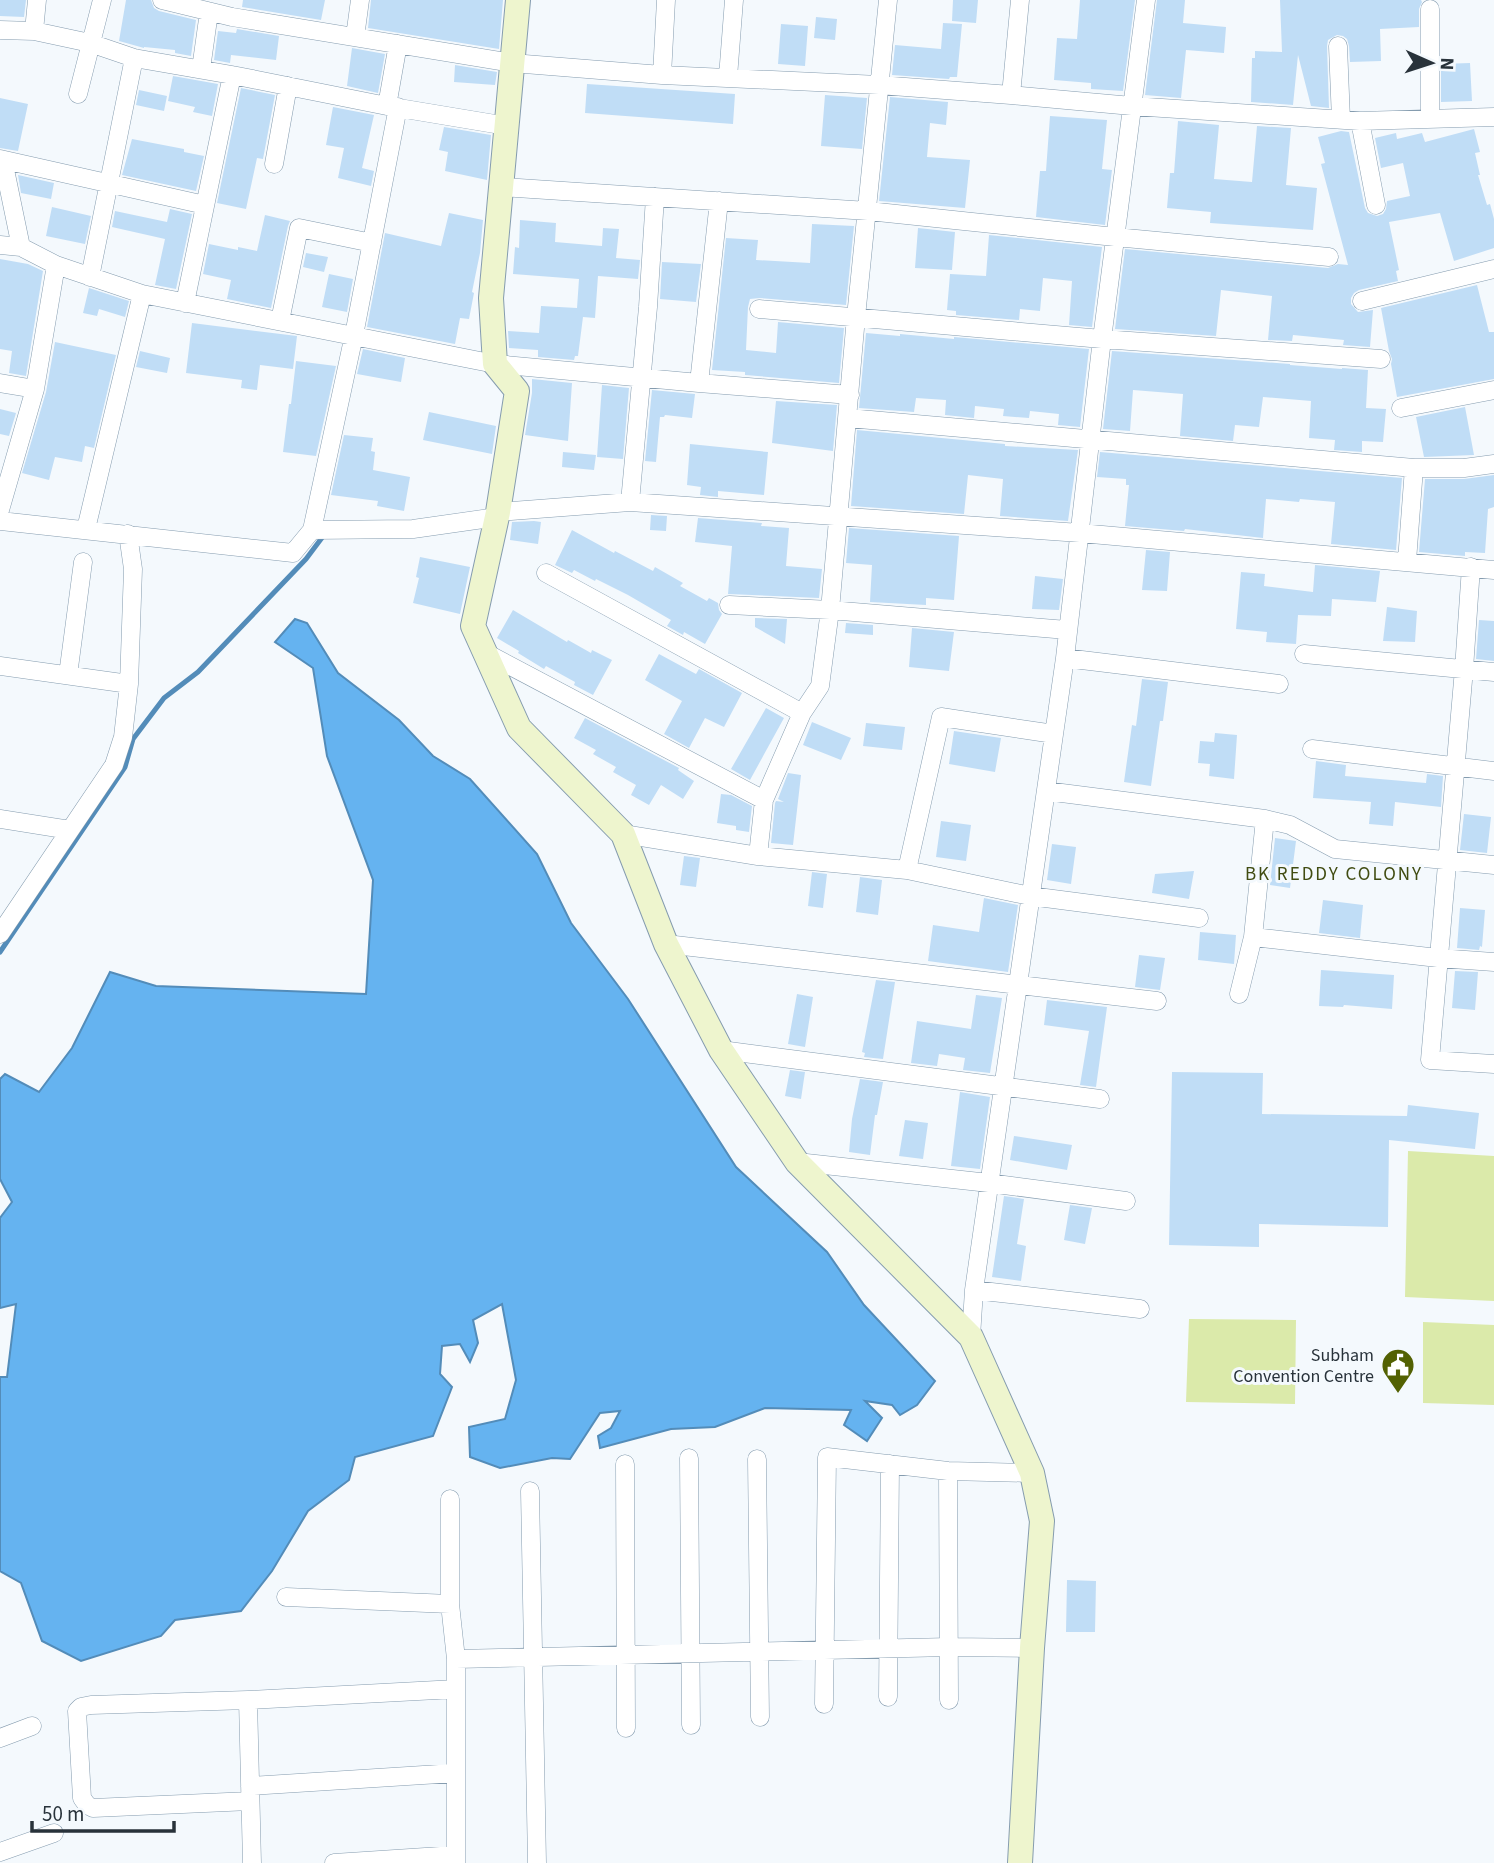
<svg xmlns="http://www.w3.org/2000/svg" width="1494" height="1863" viewBox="0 0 1494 1863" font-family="'Source Sans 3',sans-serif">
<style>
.green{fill:#dbeaaa}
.water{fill:#65b3f0;stroke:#538cb9;stroke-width:2}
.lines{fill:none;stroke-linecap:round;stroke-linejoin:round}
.stream{stroke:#538cb9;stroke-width:5}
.building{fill:#c0ddf6}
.street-casing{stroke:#859caf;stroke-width:19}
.secondary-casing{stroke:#859caf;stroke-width:26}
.street{stroke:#fff;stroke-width:18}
.secondary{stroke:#eef5ce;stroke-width:24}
.labels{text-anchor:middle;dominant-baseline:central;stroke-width:6;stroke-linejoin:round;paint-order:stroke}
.poi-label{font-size:18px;fill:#28323a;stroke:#f4f9fd;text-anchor:end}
.neighbourhood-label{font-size:19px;letter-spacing:2px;fill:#414c12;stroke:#f4f9fd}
</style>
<rect width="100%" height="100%" fill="#f4f9fd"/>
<!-- green -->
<path class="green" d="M1408,1151L1494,1156V1301L1405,1297Z
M1189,1319L1296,1320L1295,1404L1186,1402Z
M1423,1322L1494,1325V1405L1423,1403Z"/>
<!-- water -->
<path class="water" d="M295,619L307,623L338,673L399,720L433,756L470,779L537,854L571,923L628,999L736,1167L827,1252L864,1305L935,1381L917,1405L900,1415L892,1405L865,1401L882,1418L867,1441L844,1425L851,1410L765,1408L715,1427L671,1429L600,1448L598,1436L611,1428L620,1411L600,1413L570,1459L552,1458L500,1468L470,1457L469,1427L505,1419L516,1380L502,1304L473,1320L478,1343L470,1362L460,1344L442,1346L440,1374L452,1387L433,1436L355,1457L349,1480L308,1511L272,1571L241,1611L175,1620L161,1636L81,1661L42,1641L21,1583L0,1571V1377H7L16,1304L0,1308V1218L12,1202L0,1179V1079L5,1074L39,1092L72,1048L110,972L156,986L366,994L373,880L327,756L313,668L275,642Z"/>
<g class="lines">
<!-- stream -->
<path class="stream" d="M0,952L125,767L133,739L164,698L198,672L306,559L324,535"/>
</g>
<!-- building -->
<path class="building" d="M0,0H26L24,17L0,16Z
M126,0H151L154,8L159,11L196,20L191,56L175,53V50L144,47V48L119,41Z
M243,0H325L321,20L242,7Z
M371,0H503L499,49L368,28Z
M953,0H978L976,23L952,21Z
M1080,0H1135L1123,91L1091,89V83L1054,80L1057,38L1077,39Z
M1157,0H1185L1183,23L1226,27L1224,53L1186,50L1181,98L1145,95Z
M1280,0H1421L1422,2L1419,9V27L1380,29L1381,61L1350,62L1349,46L1347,39L1343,36L1337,35L1328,40L1327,46L1329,108L1311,106L1298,55L1293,105L1251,102L1252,58H1255V51L1282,52Z
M816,17L837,19L835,40L814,38Z
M943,23L962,24L957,77H950L949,79L892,75L895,45L941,49Z
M781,24L808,26L805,66L778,64Z
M237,29L279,36L276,60L231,55L230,63L214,60L218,31L236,33Z
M352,48L385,54L378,93L347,86Z
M1470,63L1472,101L1441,102V64Z
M455,65L497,72L495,85L454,82Z
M173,76L218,84L212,116L193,112L195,107L168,101Z
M587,84L735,94L733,124L585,113Z
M241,88L275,95L263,159L257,158L246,209L217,203Z
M139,90L167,96L164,111L136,105Z
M825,95L867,98L862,149L821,146Z
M890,97L948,102L946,125L930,123L927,157L970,160L965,208L879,201Z
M0,98L28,104L18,151L0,148Z
M333,107L374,115L362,168L374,171L371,186L338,178L344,148L326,145Z
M1050,116L1107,120L1102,169L1112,170L1105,225L1036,217L1040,171H1046Z
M1178,121L1219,125L1214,179L1252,182L1257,126L1291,128L1286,185L1317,188L1313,230L1210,223L1211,212L1167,208L1170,173H1174Z
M444,127L491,135L487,180L445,171L448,152L439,150Z
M1474,129L1480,152L1475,153L1480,175H1478L1487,205L1490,204L1494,219V248L1454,261L1440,213L1389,222L1399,270L1396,271L1398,281L1359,290L1354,293L1351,298V304L1358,312L1373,310L1370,347L1343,345L1344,340L1293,335L1292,341L1268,340L1272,296L1221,290L1216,336L1115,329L1125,249L1328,268L1338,264L1348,265L1321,164L1325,163L1318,137L1341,131L1349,132L1365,208L1368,213L1377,216L1383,214L1386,209L1387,201L1410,196L1403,163L1381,168L1375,138L1396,133L1397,139L1422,133L1425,142Z
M132,139L184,149V152L204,156L196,191L122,175Z
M18,175L54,183L51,199L21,193Z
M52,207L91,216L85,244L46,236Z
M170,209L192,214L176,289L155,285L165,239L112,227L115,211L167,222Z
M449,213L483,220L480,253L472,292L474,293L469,319L460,318L455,344L367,327L385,233L441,246Z
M265,215L290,221L288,226L271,308L227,299L231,280L203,274L209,244L238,250V247L257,251Z
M520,220L556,223L555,242L602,246L603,228L619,229L616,258L640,260L638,279L598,276L595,318L583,317L578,356H575L574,360L538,357V350L509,348L508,331L539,333L541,306L577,308L579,279L513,274L515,247L519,248Z
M812,224L854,226L846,305L760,298L750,299L748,307L746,350L776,353L778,322L844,328L839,383L745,375V372L712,370L726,238L758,240L756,260L810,263Z
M918,228L955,232L952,270L915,268Z
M989,235L1102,247L1092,327L1069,325L1072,281L1043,278L1040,311L1020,309L1019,320L956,315V311L947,310L950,274L986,276Z
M306,253L328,257L324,272L303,267Z
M0,259L28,264L43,271L26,376L9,373L12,351L0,349Z
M662,262L701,264L696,302L660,299Z
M329,274L353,279L347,312L322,307Z
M1477,285L1489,332H1494V379L1397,397L1391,364L1392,359L1389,351L1381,308Z
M89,288L129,301L125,317L99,309L97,316L83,313Z
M192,323L297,336L293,369L260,365L257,390L241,388L242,380L186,373Z
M866,333L900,336V334L954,339V337L1089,349L1080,427L1058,425L1059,414L1030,411L1029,418L1003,416L1004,409L975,406L974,418L945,415L946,400L916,398L914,412L859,408Z
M55,342L116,355L94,448L85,446L82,462L55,457L49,480L22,473L46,392Z
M363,349L405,358L401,382L357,374Z
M140,351L170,358L167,373L136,367Z
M1112,351L1290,364V365L1342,369V368L1368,370L1366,408L1386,409L1383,442L1362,441V452L1334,450L1335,440L1309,438L1311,401L1263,397L1259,427L1235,425L1233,441L1180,436L1183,394L1133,390L1130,431L1103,429Z
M296,361L336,366L316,456L283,452L289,404H291Z
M532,379L572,383L568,441L525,435L532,393Z
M602,385L629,388L623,459L597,457Z
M652,390L695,394L692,418L665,415L664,417H660L656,462L645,461Z
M776,401L837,405L833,451L772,443Z
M1465,407L1474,455L1424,457L1416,417Z
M0,409L16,413L9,436L0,434Z
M429,412L496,426L492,454L423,440Z
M857,430L1005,444V446L1078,450L1068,521L1000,516L1003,479L968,475L964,514L851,506Z
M344,435L373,438L371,451L375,452L373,470L410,477L404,511L377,506L378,501L331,495Z
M690,444L768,452L764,495L718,491V497L700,495L701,487L687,485Z
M563,452L596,455L594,470L562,467Z
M1100,452L1402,478L1396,550L1331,544L1335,502L1300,499L1299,502L1266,499L1263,538L1185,529L1184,531L1125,526L1129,485H1126V479L1097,477Z
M1494,475V507L1488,509L1485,553L1465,552V556L1419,552L1425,479H1464Z
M651,515L667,516L666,531L650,530Z
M698,518L762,523L761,526L789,528L786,566L822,569L819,598L728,594L732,546L695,542Z
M534,521L541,522L538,544L510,540L512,522Z
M849,528L959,536L954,600L926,598V605L870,602L872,565L846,563Z
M572,530L614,553L615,551L653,571L655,567L683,583L680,586L707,601L709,598L718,603L719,610L722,614L705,644L684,632L683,635L667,626L671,620L628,595L596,579L595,581L574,570L572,573L555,565Z
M1146,550L1170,552L1167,591L1142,590Z
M420,557L470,567L460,614L413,603L419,578L416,577Z
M1315,565L1380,571L1376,602L1332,599L1331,616L1298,615L1296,644L1266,642L1267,632L1236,629L1241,572L1265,574L1264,586L1313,592Z
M1035,576L1063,579L1059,610L1032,609Z
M1387,607L1417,611L1415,642L1383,641Z
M513,610L567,642L568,640L591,653L592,650L612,660L593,695L574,685L575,682L546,666L544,669L518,653L519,651L497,638Z
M755,618L787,619L785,644L755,627Z
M1479,620L1494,621V661L1476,659Z
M846,623L873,625V635L845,633Z
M912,628L954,632L949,671L909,667Z
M659,654L696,674L699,669L742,693L724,727L705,718L689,748L664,734L682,701L645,680Z
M1142,679L1168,682L1163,721H1160L1151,786L1124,782L1132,725L1136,726Z
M766,708L784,718L750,780L731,769Z
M585,718L679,768L678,770L694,781L683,799L661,785L649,805L631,795L636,785L613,772L616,767L593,754L596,750L574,738Z
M812,722L851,738L841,760L803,745Z
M866,723L905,727L902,750L863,746Z
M954,731L1001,738L995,772L949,764Z
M1215,733L1237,735L1234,779L1209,776L1210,764L1198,763L1200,741L1214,742Z
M1316,761L1346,765L1345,776L1426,783L1427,774L1443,776L1441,807L1395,802L1393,826L1369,824L1371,802L1313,798Z
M788,773L801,775L793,845L771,843L775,803L776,801L784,802L778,799Z
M721,794L731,795L752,806L749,832L736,830V826L717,823Z
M1464,814L1491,817L1487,853L1460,850Z
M941,821L971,825L966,861L936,857Z
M1275,838L1296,841L1290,888L1270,885Z
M1052,844L1076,847L1071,884L1047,880Z
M684,856L700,858L696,887L680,885Z
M1194,871L1189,899L1152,893L1155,874Z
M812,872L827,874L823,908L808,906Z
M860,877L882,880L878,915L856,912Z
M984,898L1018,905L1008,972L928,961L933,925L979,932Z
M1323,900L1363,905L1360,938L1319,933Z
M1460,908L1485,910L1482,947L1480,946L1479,950L1457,948Z
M1200,932L1236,935L1234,964L1198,960Z
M1139,955L1165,958L1160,990L1135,987Z
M1321,970L1394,975L1392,1009L1344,1005L1343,1007L1319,1006Z
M1455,971L1478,972L1475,1010L1452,1008Z
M876,980L895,982L883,1059L864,1057L865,1053L862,1052Z
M797,994L813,997L805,1047L788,1044Z
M976,995L1002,998L990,1073L963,1070L965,1058L939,1054L937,1066L911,1063L917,1021L971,1029Z
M1047,1000L1107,1007L1096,1087L1080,1085L1089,1031L1044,1025Z
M790,1070L805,1072L801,1099L785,1096Z
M1172,1072L1263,1073L1262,1114L1407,1116L1408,1105L1479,1113L1475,1149L1389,1140L1388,1227L1259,1224V1247L1169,1245Z
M860,1079L883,1082L877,1115H875L870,1155L849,1152L852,1119Z
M960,1092L990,1097L980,1169L951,1166Z
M905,1120L928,1123L923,1159L899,1156Z
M1014,1136L1072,1145L1067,1170L1010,1160Z
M1004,1196L1024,1199L1017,1244L1026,1246L1021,1281L992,1277Z
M1070,1205L1092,1208L1085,1244L1064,1240Z
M1067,1580L1096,1581L1095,1632H1066Z"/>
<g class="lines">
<defs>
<path id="street" d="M162,0L232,17L512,63L662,75L879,85L1011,95L1132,106L1360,121L1494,117
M0,30L34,31L90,43L134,58L232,75L387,106L507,126
M34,31L37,0
M355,37L360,0
M1338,46L1341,120
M201,69L209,12
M662,75L666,0
M728,77L734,0
M78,94L102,0
M1011,95L1020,0
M387,106L398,44
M1430,119V9
M1360,121L1376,205
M0,159L205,205
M3,160L21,247L56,265L142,294L495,364L699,383L850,395
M274,164L288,86
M502,187L868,211L1115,237L1329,257
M0,245L21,247
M90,277L134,58
M1362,301L1494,269
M185,303L232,75
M759,309L1102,339L1381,359
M280,321L299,228L372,243
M0,383L35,389
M699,383L719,201
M1401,408L1494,390
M848,418L1414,468
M630,502L648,307L655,197
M0,510L35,389L56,265
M498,512L630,502L1080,533L1494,570
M0,521L293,553L312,530L354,335L398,107
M86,529L142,294
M312,530L413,529L497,517
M1407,561L1414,468H1464L1494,464
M1471,567L1464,669L1430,1060L1494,1064
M546,573L802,713
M729,605L830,610L1067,630
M484,652L764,800
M1304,654L1494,672
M1065,658L1279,684
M0,666L129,684
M68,675L83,562
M1312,749L1494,771
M1046,791L1265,819L1290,825L1335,849L1494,865
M0,819L70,830
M623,834L758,856L907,870L1030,896L1199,918
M758,856L764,800L802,713L820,686L830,610L856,317L888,0
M907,870L941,717L1054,734
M0,934L114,765L123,737L129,684L133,569L128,534
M1253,937L1438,958L1494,962
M666,944L1157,1001
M1239,994L1253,937L1265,819
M721,1050L1100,1099
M797,1162L989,1183L1126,1201
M974,1290L1140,1309
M971,1337L974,1290L1065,658L1102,339L1146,0
M689,1458L691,1725
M757,1459L760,1717
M625,1464L626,1728
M948,1471L949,1700
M530,1491L537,1863
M450,1499V1604L456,1659V1863
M286,1597L450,1604
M456,1659L949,1647L1032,1648
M888,1697L890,1464
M248,1700L252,1863
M824,1704L827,1457L948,1471L1032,1473
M0,1738L32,1726
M250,1786L455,1773
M250,1801L93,1808L87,1805L82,1798L77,1711L81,1707L91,1705L248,1700L456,1689
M0,1852L54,1833
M334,1863L456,1855"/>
<path id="secondary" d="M518,0L491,298L495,364L517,391L498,512L473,626L519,728L623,834L666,944L721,1050L797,1162L971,1337L1032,1473L1042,1521L1032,1648L1020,1863"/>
</defs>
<!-- street casing -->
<use href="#street" class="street-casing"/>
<!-- secondary casing -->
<use href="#secondary" class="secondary-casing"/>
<!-- street -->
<use href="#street" class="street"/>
<!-- secondary -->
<use href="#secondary" class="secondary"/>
</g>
<!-- icons -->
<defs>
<symbol id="civic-pin" viewBox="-11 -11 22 30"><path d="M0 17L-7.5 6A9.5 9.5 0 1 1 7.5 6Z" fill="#536102" stroke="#f4f9fd"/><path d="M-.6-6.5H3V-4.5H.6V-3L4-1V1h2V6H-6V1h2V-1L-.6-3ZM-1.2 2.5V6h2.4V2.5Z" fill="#fff"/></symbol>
</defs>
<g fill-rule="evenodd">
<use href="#civic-pin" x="1379" y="1346" width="38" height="52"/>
</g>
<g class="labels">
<!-- poi labels -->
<g class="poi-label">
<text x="1374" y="1355">Subham<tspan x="1374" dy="21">Convention Centre</tspan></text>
</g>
<!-- neighbourhood labels -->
<g class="neighbourhood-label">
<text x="1334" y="874">BK REDDY COLONY</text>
</g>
</g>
<!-- north arrow -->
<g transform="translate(1431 63) rotate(93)" stroke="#f4f9fd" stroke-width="5" paint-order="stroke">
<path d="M0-5L12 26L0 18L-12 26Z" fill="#28323a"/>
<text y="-10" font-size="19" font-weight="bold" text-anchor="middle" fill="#28323a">N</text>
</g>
<!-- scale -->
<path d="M32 1821v10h142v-10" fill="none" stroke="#28323a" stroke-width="3.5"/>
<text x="42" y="1821" font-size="21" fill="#28323a" stroke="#f4f9fd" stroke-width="5" paint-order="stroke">50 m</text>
</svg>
